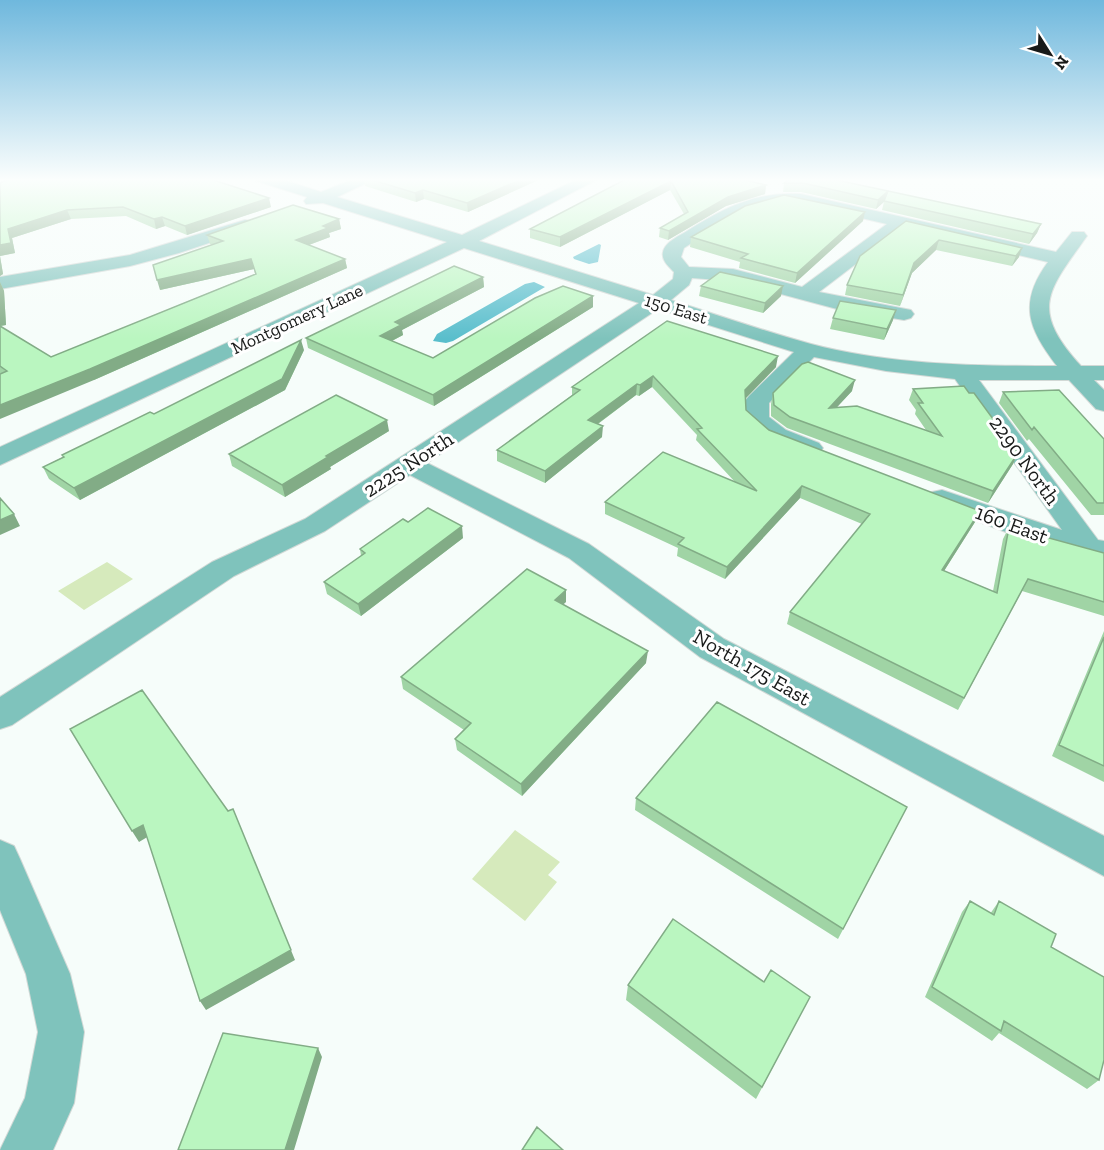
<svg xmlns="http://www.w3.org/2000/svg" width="1104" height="1150" viewBox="0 0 1104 1150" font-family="'Zilla Slab',serif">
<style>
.green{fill:#d6eabc}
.water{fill:#59becc}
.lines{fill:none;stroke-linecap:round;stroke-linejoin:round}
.minor-casing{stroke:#d2d9d6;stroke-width:2}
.minor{fill:#7fc3bc;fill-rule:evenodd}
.wall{fill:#a0d4a5}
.shaded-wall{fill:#82ac86}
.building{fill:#baf6c0;stroke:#82ac86;stroke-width:1.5}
.labels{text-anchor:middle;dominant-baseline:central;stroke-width:6;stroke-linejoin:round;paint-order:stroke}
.far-street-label{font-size:18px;fill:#181a19;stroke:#fff}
.street-label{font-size:21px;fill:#181a19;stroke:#fff}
</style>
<rect width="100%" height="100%" fill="#f6fdfa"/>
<!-- green -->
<path class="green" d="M107,562L133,579L84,610L58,591Z
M515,830L560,862L548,875L557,882L525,921L472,879Z"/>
<!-- water -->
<path class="water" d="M599,244L601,245L598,262L589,264L574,259L573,257Z
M534,282L545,287L453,341L446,343L433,341L437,334L525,284Z"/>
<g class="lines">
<defs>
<path id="minor" d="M254,178H278L321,192L356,178H377L337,197L462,235L580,178H600L479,241L653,295L673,279L674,272C669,267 661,260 663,252C665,242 679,236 687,231C724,208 756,191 801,194L1056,252L1072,232H1084L1087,236C1049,290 1028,308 1081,366H1104V380H1094L1104,390V411L1096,409L1069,380H979L1098,540L1104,541V561L1019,537L932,504L928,498L932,492L942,490L1062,530L955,379L886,371L814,357L769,403V417L786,430L819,443L823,448L819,453C796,459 758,439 745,420V401L749,396L794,352L658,309L427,463L589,544L724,639L1104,836V876L700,657L569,558L410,475L325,531L234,576L12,725L0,729V697L212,562L305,519L639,303L464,248L0,465V447L447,242L323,203L306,204L304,201L307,197L256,181ZM782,202L801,204L887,224L802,287L733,269L689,267L681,257L684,248C716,228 744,206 782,202ZM903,228L1048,262C1018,303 1028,328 1057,366C975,366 891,365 811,344C764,331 717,315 671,300L689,285L692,278L732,281L837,309L904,320L911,318L914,314L911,310L819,292Z
M245,220L251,221L254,225L251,229L179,253L130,266L0,289V277L130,255Z
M0,840L14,846L20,859L70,974L84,1032L74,1103L53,1150H0L25,1098L38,1032L26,974L0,910Z"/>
</defs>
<!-- minor casing -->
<use href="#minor" class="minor-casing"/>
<!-- minor -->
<use href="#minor" class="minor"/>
</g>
<!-- wall -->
<path class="wall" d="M364,178H543L468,212L424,199L416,202L365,186Z
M628,178L766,185L765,194L726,206L668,240L659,237L660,228L684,214L670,190L560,247L530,238V229Z
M791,178L1041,224L1037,233L1029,244L882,210L884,202L876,209L801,192H783L784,183Z
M0,183L271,207L187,235L165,226L156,229L126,216L71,219L12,238L15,253L0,256L3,274L0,276Z
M339,219L341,229L329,233L330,237L309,245L345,259L347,268L94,380L0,373V282L4,291L6,325L0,326L51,357L255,274L254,269L160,290L212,245L210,244L207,235Z
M863,221L795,283L739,268L740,262L690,247L691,237Z
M906,221L1019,257L1012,266L936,250L912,273L900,306L845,295L847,285Z
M483,277L484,287L402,330L403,335L392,341L433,358L593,296V307L434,406L308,348L306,338Z
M701,286L781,296L763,313L699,296Z
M833,318L893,320L884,340L830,329Z
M667,321L776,367L745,399L746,410L769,430L975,522L944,571L993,591L1003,539L1009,527L1104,553V616L1022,591L958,710L787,624L790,612L862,524L800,498L725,579L677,556L678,548L605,514V502L735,482L696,440L697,435L652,387L639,396L636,395L598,424L602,437L545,483L497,461V450L572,395V387Z
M304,350L285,390L80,500L49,479L43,467L63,457L62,455L154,414Z
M913,389L1018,453L1013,464L988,503L787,428L771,416V404L773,393L852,391L836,408L926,430L915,414L916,410L909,400Z
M1003,392L1104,439V515H1091L1029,439L1027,441L999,403Z
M389,431L330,467L331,469L285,497L232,466L229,454Z
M408,522L463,538L361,616L327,594L324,582L361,556L360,549Z
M566,602L563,604L646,663L522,796L457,750L455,739L464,730L403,689L401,677Z
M1104,631V782L1052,756Z
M636,798L907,807L838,939L635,810Z
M970,901L990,914L999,901L1051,947L1099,1080L1087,1089L999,1033L992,1041L925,997L962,912Z
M764,982L810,997L756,1099L626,1000L628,985Z"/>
<!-- shaded-wall -->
<path class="shaded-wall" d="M524,178H543L468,212L467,203Z
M671,181L670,190L560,247V237Z
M766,185L765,194L726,206L668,240L669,231L728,197Z
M423,190L424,199L416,202L415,193Z
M888,191L886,200L876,209L878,200Z
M269,198L271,207L187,235L185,226Z
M67,210L71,219L12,238L15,253L0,256L3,274L0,276V245L8,229Z
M865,212L863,221L795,283L797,273Z
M162,217L165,226L156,229L154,219Z
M339,219L341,229L329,233L330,237L298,249L296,240L323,226Z
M1041,224L1037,233L1029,244L1033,234Z
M939,240L936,250L912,273L900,306L914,263Z
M1022,248L1019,257L1012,266L1016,256Z
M251,259L254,269L160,290L157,280Z
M345,259L347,268L94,380L0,419V405Z
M483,277L484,287L402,330L403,335L382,346L380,336L395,322Z
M0,282L4,291L6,325L0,326Z
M783,286L781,296L763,313L765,303Z
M593,296V307L434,406L433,395Z
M896,310L893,320L884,340L887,329Z
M301,340L304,350L285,390L80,500L74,488Z
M778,356L776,367L743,401L745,390Z
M653,376L652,387L639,396L640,385Z
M855,380L852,391L826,419L829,408Z
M637,384L636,395L588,431V420Z
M387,420L389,431L330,467L331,469L285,497L282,485L326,456Z
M603,426L602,437L545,483V471Z
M1018,453L1013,464L988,503L993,491Z
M802,486L800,498L725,579L727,567Z
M980,511L975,522L937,582L942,570Z
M14,514L20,526L0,535V520Z
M462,526L463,538L361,616L358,604Z
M566,590V602L555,612V600Z
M648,651L646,663L522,796L521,784Z
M233,809L295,960L206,1010L200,1001Z
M143,825L149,836L139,842L132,831Z
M318,1048L322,1057L294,1150H285Z"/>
<!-- building -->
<path class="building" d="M11,178H207L269,198L185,226L162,217L154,219L123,207L67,210L8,229L11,243L0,245V183Z
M366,178H524L467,203L423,190L415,193Z
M628,178H737L766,185L728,197L669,231L660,228L688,212L671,181L560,237L530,229Z
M791,178H827L888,191L878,200L803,183H784Z
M888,191L1041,224L1033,234L884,201Z
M784,195L865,212L797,273L741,258L748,254L691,237L745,206Z
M293,205L339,219L323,226L328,228L296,240L345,259L90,369L0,405V374L7,371L0,366V326L51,357L256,274L251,259L157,280L153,265L223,241L207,235Z
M906,221L1022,248L1016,256L939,240L914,263L903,295L847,285L860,256Z
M454,266L483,277L395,322L401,325L380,336L433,358L535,298L563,286L593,296L433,395L306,338Z
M720,272L783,286L765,303L701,286Z
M840,301L896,310L887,329L833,318Z
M667,321L778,356L745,390L746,410L769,430L980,511L942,570L997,593L1009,527L1104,553V602L1028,579L964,698L790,612L870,514L802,486L727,567L678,544L684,538L605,502L663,452L757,491L697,429L702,428L653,376L640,385L637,384L588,420L603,426L545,471L497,450L580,390L572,387Z
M301,340L282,379L74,488L43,467L64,457L62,455L150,412L154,414Z
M808,362L855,380L829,408L857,406L942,436L918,403H923L913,389L964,386L969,393H974L1018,453L993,491L790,417L774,405L773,393L802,364Z
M1059,390L1104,439V503H1097L1034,427L1032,430L1003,392Z
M336,395L387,420L326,456L328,457L282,485L229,454Z
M0,498L14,514L0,520Z
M428,508L462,526L358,604L324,582L365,553L360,549L403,519L408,522Z
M527,569L566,590L555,600L648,651L521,784L455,739L471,723L401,677Z
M1104,637V766L1059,745Z
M142,690L228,811L233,809L291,950L200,1001L143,825L132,831L70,729Z
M717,702L907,807L843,929L636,798Z
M970,901L994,915L999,901L1056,934L1051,947L1104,977V1060L1099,1080L1004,1021L1001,1031L932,987Z
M673,919L764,982L771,970L810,997L762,1087L628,985Z
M223,1033L318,1048L285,1150H178Z
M537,1127L563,1150H522Z"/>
<!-- sky -->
<linearGradient id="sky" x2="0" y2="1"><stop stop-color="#6fb8dd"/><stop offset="0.53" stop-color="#fbfefd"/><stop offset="1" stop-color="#fbfefd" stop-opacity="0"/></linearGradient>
<rect width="1104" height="339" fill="url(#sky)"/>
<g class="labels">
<!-- far-street labels -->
<g class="far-street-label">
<text transform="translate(676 309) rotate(17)">150 East</text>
<text transform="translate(297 319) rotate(-25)">Montgomery Lane</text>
</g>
<!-- street labels -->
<g class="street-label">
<text transform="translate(1025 460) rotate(54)">2290 North</text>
<text transform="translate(408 464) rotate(-33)">2225 North</text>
<text transform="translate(1012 524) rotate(20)">160 East</text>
<text transform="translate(752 667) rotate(30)">North 175 East</text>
</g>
</g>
<!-- north arrow -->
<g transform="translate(1050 54) rotate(127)" stroke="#ffffff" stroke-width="4.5" paint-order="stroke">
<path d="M0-4.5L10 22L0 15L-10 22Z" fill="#181a19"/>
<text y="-9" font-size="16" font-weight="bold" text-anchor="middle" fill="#181a19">N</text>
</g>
</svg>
